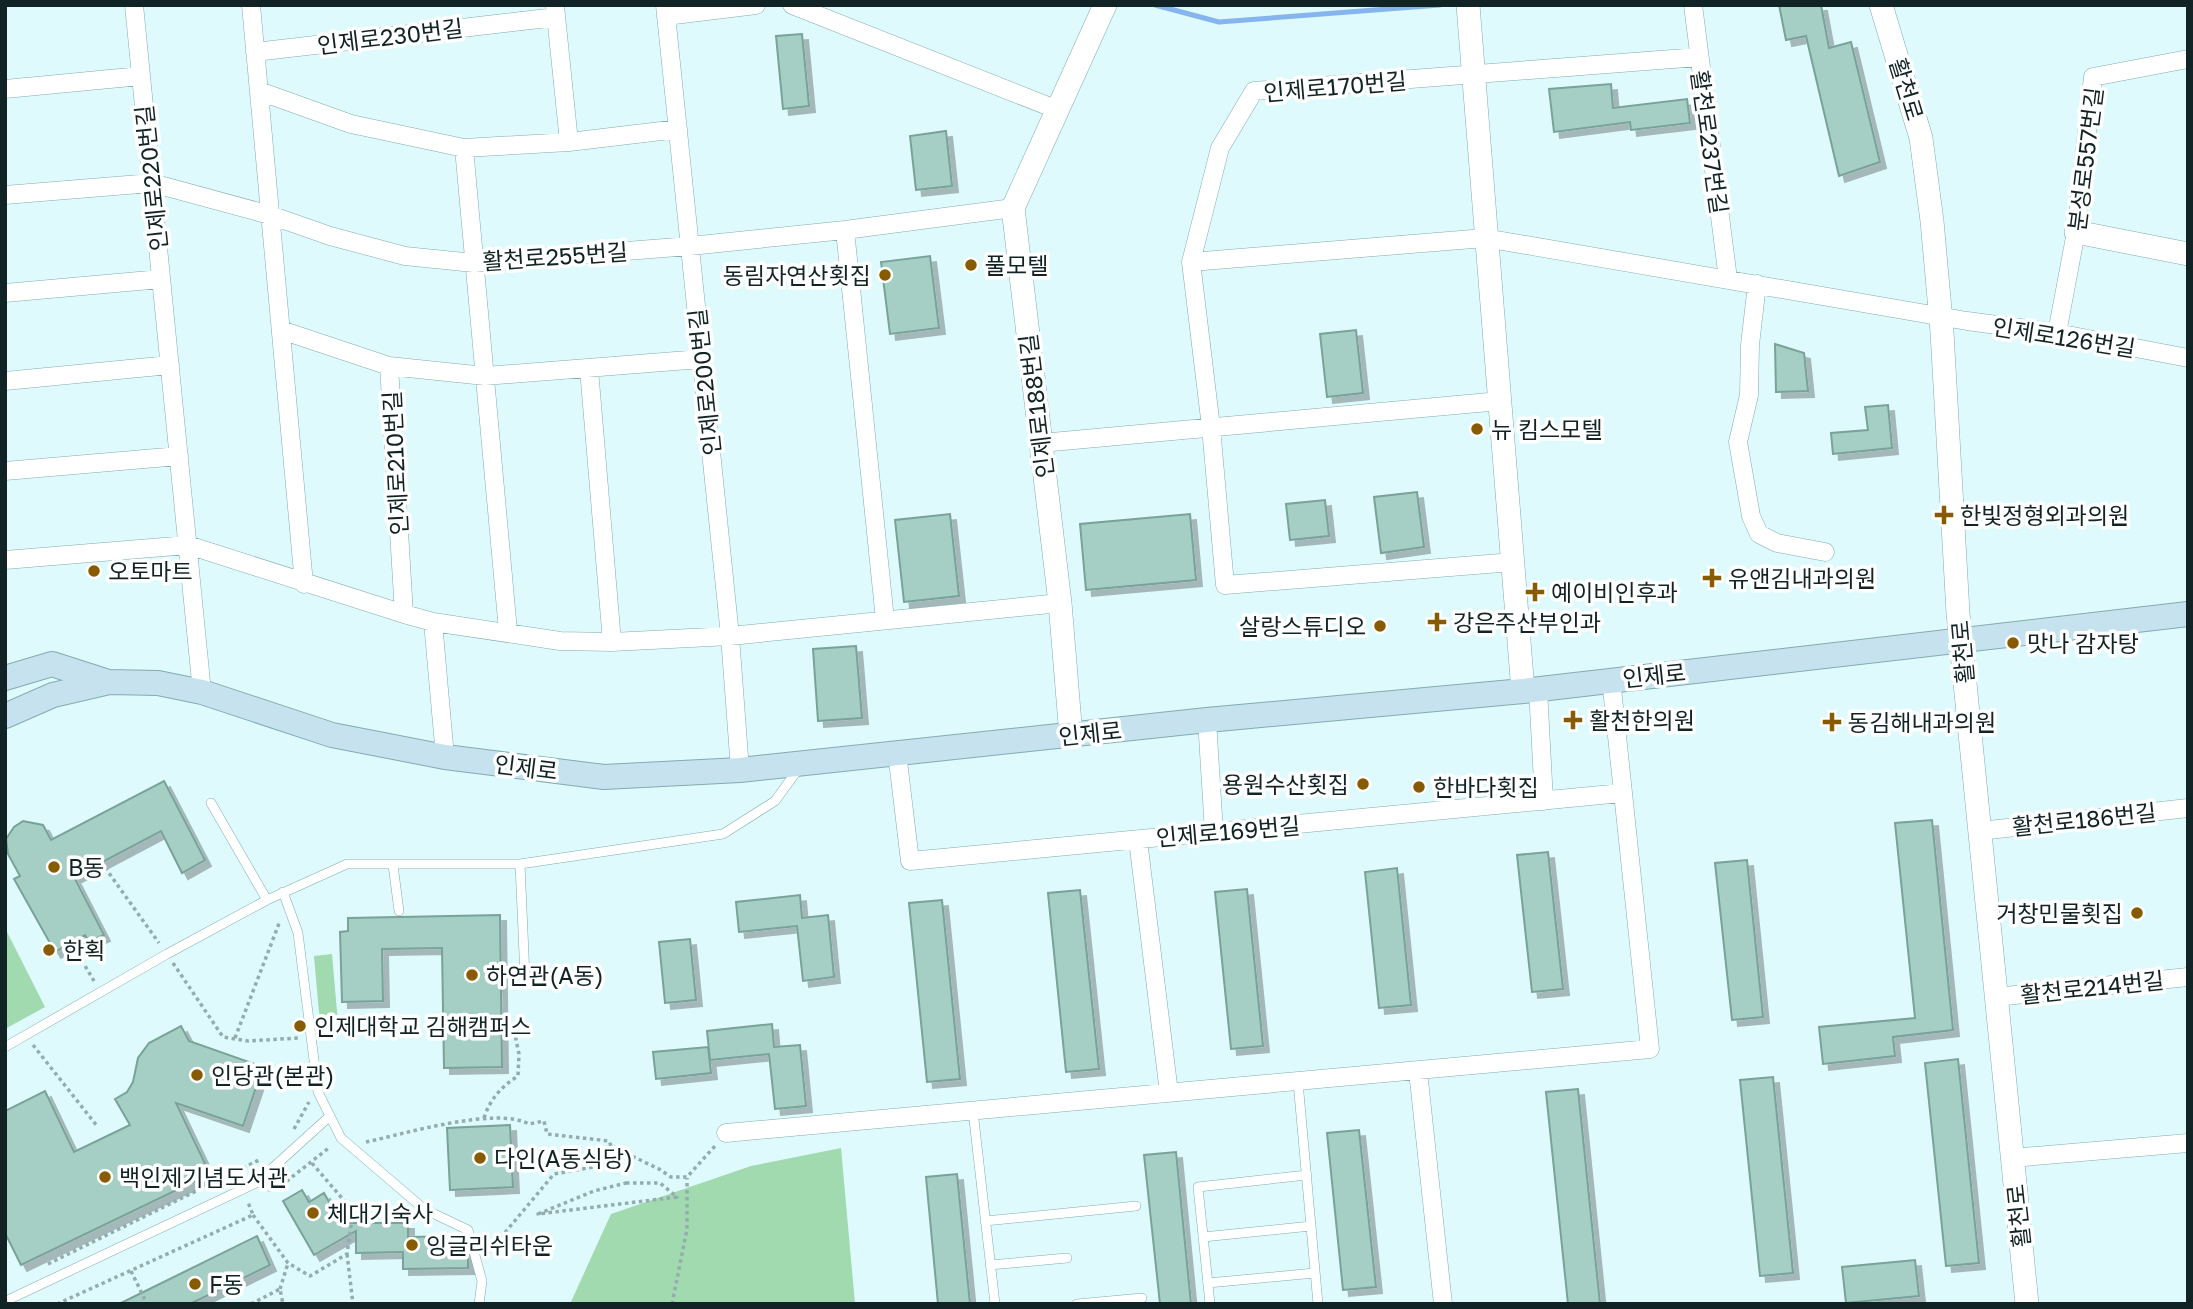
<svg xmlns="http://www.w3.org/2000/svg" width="2193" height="1309" viewBox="0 0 2193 1309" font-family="'Golos Text','Noto Sans KR',sans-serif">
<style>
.green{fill:#a0daae}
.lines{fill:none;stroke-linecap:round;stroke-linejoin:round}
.stream{stroke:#85b4ef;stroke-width:5}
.building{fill:#a5cfc4;stroke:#79a298;stroke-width:2;filter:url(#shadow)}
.service-casing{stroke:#81acb0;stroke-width:10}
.minor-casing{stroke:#81acb0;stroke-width:19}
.tertiary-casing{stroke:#81acb0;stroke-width:24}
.secondary-casing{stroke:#81acb0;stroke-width:26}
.path{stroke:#94acad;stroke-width:3.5;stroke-dasharray:3.5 3.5;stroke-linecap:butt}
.service{stroke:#fff;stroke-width:9}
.minor{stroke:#fff;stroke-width:18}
.tertiary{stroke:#fff;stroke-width:23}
.secondary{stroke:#c6e2ee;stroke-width:24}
.poi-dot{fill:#895b00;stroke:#fff;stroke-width:2.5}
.labels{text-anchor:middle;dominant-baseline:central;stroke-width:7;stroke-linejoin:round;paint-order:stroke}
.street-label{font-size:23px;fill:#112324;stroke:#fff}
.poi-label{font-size:23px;fill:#112324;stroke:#fff;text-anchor:start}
</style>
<defs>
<filter id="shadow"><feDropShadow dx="6" dy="6" stdDeviation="0" flood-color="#0004"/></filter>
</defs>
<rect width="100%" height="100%" fill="#dffafc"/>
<!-- green -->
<path class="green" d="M5,928L45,1007L5,1029Z
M332,954L338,1023L320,1024L314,956Z
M841,1148L855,1304H570L611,1214L751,1166Z"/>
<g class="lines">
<!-- stream -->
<path class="stream" d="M1155,5L1219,22L1440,5"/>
</g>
<!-- building -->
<path class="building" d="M1779,5H1821L1829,48L1851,42L1880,162L1839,176L1806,36L1786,40Z
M802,34L809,106L783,109L776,36Z
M1611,84L1613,108L1687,99L1690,123L1631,130L1630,122L1554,132L1549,89Z
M946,131L952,186L916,190L910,136Z
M930,256L939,328L890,334L881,262Z
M1356,330L1363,393L1327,397L1320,334Z
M1775,344L1804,353L1808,391L1776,392Z
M1888,405L1892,448L1833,454L1831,433L1868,430L1865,407Z
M1417,492L1424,547L1381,553L1374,497Z
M1325,500L1329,536L1290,540L1286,504Z
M950,514L959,596L904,602L895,520Z
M1190,514L1196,580L1086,590L1080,524Z
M856,646L862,718L818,721L813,649Z
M164,781L205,860L182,873L161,831L74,877L104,935L89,942L85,935L55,952L14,879L20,876L8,854L6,839L14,827L23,821L43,825L51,840Z
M1932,820L1953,1030L1893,1037L1895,1056L1823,1064L1819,1027L1915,1018L1895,823Z
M1548,852L1563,989L1532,992L1517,855Z
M1747,860L1763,1017L1732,1020L1715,863Z
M1397,868L1411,1005L1379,1008L1365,872Z
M1247,889L1263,1046L1231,1049L1215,892Z
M1080,890L1099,1069L1066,1072L1048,893Z
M800,895L802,918L828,915L834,977L803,981L797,926L739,932L736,902Z
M942,900L960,1079L927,1082L909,903Z
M500,915L502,1067L444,1068L442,948L382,949L383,1001L342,1002L340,932L348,931V918Z
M690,939L696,1000L665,1003L659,942Z
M772,1024L774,1047L800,1045L806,1106L775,1109L769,1054L710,1060L707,1031Z
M181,1026L189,1041L263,1067L243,1126L176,1103L210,1174L21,1265L5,1233V1111L45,1091L74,1152L130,1125L115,1099L127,1092L133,1082L138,1058L149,1043Z
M708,1047L711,1073L656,1079L653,1052Z
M1958,1059L1979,1263L1946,1266L1925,1063Z
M1773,1077L1793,1273L1760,1276L1740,1080Z
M1578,1089L1600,1304H1568L1546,1092Z
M510,1125L513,1187L450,1190L447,1128Z
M1359,1130L1376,1287L1343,1290L1327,1133Z
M1176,1152L1191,1304H1160L1144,1155Z
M957,1174L970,1304H938L926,1177Z
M302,1190L309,1202L324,1193L341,1223H408V1237L462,1236L468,1256V1268L403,1269V1252L356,1253V1231L314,1255L283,1201Z
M257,1236L270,1265L190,1304H119Z
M1915,1260L1919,1296L1846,1303L1842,1267Z"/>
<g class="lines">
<defs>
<path id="service" d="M211,803L267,900
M520,864L525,977
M393,865L399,911
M283,892L298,933L318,1092L341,1138L424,1209L468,1230L482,1281L479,1304
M5,1047L167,954L267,900L347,864H520L723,834L775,801L799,768
M1298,1082L1318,1304
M973,1111L995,1304
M985,1221L1136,1206
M1203,1237L1311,1226
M990,1265L1067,1258
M1208,1283L1315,1273
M10,1299L256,1183L330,1116
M1077,1304L1142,1298
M1210,1304L1198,1187L1307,1175"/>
<path id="minor" d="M134,5L202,692
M251,5L304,584
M665,5L730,636L740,770
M792,5L1058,110
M1693,5L1728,279
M555,6L569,142
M666,16L756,5
M255,52L556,17
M5,89L141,76
M259,91L351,124L464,148L569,142L678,129
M464,148L508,631
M5,195L152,183L270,215L330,236L405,256L474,263L690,246L845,230L1013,208
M845,230L885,620
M1191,262L1485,238L1967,321L2057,333L2188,358
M1757,284L1750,345L1749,395L1738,442L1751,516L1759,534L1777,543L1825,552
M5,293L161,279
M281,330L389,366L485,376L701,359
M2057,333L2076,232L2093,77L2188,59
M389,366L404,614
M589,369L612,642
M5,381L170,365
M1041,443L1500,401
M5,471L179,456
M5,560L188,545L404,614L433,622L560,641L612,642L730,636L1060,603
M1513,562L1225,585L1211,427L1191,262L1220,148L1254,91L1699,57
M433,622L445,757
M1538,689L1544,801
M1207,720L1214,832
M897,753L910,861L1622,793
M1980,831L2188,808
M1138,840L1169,1093
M1996,997L2188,977
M1418,1071L1443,1304
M726,1133L1650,1049L1611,679
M2012,1158L2188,1143"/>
<path id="tertiary" d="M1468,5L1523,691
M1881,5L1921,138L1932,221L1942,332L1958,613L2027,1304
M2076,232L2188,254
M1071,736L1060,603L1013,208L1105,5"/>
<path id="secondary" d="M5,678L52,664L108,682
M5,716L53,695L109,682L158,683L202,692L332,735L445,757L604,777L740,770L1207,720L1523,691L2188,614"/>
</defs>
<!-- service casing -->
<use href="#service" class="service-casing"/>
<!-- minor casing -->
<use href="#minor" class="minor-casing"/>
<!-- tertiary casing -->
<use href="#tertiary" class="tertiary-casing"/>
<!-- secondary casing -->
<use href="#secondary" class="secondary-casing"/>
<!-- path -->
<path class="path" d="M101,862L159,943
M71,942L94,981
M173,963L223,1037L248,1041L298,1038
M235,1038L280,921
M33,1045L97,1126
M484,1118C490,1099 502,1086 518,1076L519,1054L515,1035L517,1027L524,1015
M294,1129L309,1102
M366,1142C404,1134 496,1106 529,1124L544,1121L547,1134L609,1141L611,1146
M626,1183H660L677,1197L538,1214L594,1191Z
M268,1190L278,1188L330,1147
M253,1215L288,1263L310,1276L347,1254L353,1211L311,1162
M347,1254L353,1304
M487,1254L554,1174L610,1164L611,1146L659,1169L671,1177H687L715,1146
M48,1264L261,1159
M131,1271L147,1304
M280,1289L288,1263
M57,1304L253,1215L248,1202
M251,1304L280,1289L283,1304
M672,1304L687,1229V1178"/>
<!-- service -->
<use href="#service" class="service"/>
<!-- minor -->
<use href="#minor" class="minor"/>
<!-- tertiary -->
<use href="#tertiary" class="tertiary"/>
<!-- secondary -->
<use href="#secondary" class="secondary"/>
</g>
<!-- markers -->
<g class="poi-dot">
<circle cx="971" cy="265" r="7"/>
<circle cx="885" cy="275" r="7"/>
<circle cx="1477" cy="429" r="7"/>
<path d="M1940.5 504.5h7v7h7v7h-7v7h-7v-7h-7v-7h7z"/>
<circle cx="94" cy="571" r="7"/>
<path d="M1708.5 567.5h7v7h7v7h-7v7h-7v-7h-7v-7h7z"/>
<path d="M1531.5 581.5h7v7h7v7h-7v7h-7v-7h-7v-7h7z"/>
<path d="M1433.5 611.5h7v7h7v7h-7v7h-7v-7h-7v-7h7z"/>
<circle cx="1380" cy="626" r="7"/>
<circle cx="2013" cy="643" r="7"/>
<path d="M1569.5 709.5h7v7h7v7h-7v7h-7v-7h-7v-7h7z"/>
<path d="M1828.5 711.5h7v7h7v7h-7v7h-7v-7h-7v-7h7z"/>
<circle cx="1363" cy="784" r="7"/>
<circle cx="1419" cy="787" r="7"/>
<circle cx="54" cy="867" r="7"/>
<circle cx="2137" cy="913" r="7"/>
<circle cx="49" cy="950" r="7"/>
<circle cx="472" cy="975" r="7"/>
<circle cx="300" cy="1026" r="7"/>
<circle cx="197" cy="1075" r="7"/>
<circle cx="480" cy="1158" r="7"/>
<circle cx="105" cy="1177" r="7"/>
<circle cx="313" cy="1213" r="7"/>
<circle cx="412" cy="1245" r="7"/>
<circle cx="195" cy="1284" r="7"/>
</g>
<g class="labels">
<!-- street labels -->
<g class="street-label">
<text transform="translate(390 36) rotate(-7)">인제로230번길</text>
<text transform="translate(1335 86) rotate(-5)">인제로170번길</text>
<text transform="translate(1907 89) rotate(73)">활천로</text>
<text transform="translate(1710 142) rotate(82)">활천로237번길</text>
<text transform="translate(2085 159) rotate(-83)">분성로557번길</text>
<text transform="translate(151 178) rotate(-96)">인제로220번길</text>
<text transform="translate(555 256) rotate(-4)">활천로255번길</text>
<text transform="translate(2064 337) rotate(9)">인제로126번길</text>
<text transform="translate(704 382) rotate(-96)">인제로200번길</text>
<text transform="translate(1036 406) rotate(-97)">인제로188번길</text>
<text transform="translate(395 463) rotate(-93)">인제로210번길</text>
<text transform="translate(1962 652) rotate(-95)">활천로</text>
<text transform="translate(1654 675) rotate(-6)">인제로</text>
<text transform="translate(1090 733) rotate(-6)">인제로</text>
<text transform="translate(526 767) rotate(7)">인제로</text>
<text transform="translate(2084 819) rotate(-6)">활천로186번길</text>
<text transform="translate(1228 831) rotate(-5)">인제로169번길</text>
<text transform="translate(2092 987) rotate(-6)">활천로214번길</text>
<text transform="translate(2018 1216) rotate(-96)">활천로</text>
</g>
<!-- poi labels -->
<g class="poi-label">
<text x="985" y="265">풀모텔</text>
<text x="871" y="275" text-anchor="end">동림자연산횟집</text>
<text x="1491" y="429">뉴 킴스모텔</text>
<text x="1960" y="515">한빛정형외과의원</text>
<text x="108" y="571">오토마트</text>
<text x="1728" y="578">유앤김내과의원</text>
<text x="1551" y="592">예이비인후과</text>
<text x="1453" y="622">강은주산부인과</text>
<text x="1366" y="626" text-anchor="end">살랑스튜디오</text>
<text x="2027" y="643">맛나 감자탕</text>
<text x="1589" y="720">활천한의원</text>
<text x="1848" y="722">동김해내과의원</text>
<text x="1349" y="784" text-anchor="end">용원수산횟집</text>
<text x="1433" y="787">한바다횟집</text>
<text x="68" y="867">B동</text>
<text x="2123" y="913" text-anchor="end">거창민물횟집</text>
<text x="63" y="950">한획</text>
<text x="486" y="975">하연관(A동)</text>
<text x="314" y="1026">인제대학교 김해캠퍼스</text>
<text x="211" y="1075">인당관(본관)</text>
<text x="494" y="1158">다인(A동식당)</text>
<text x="119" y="1177">백인제기념도서관</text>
<text x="327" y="1213">체대기숙사</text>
<text x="426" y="1245">잉글리쉬타운</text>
<text x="209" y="1284">F동</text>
</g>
</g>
<!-- border -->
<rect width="2193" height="1309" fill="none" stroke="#112324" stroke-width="14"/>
</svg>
